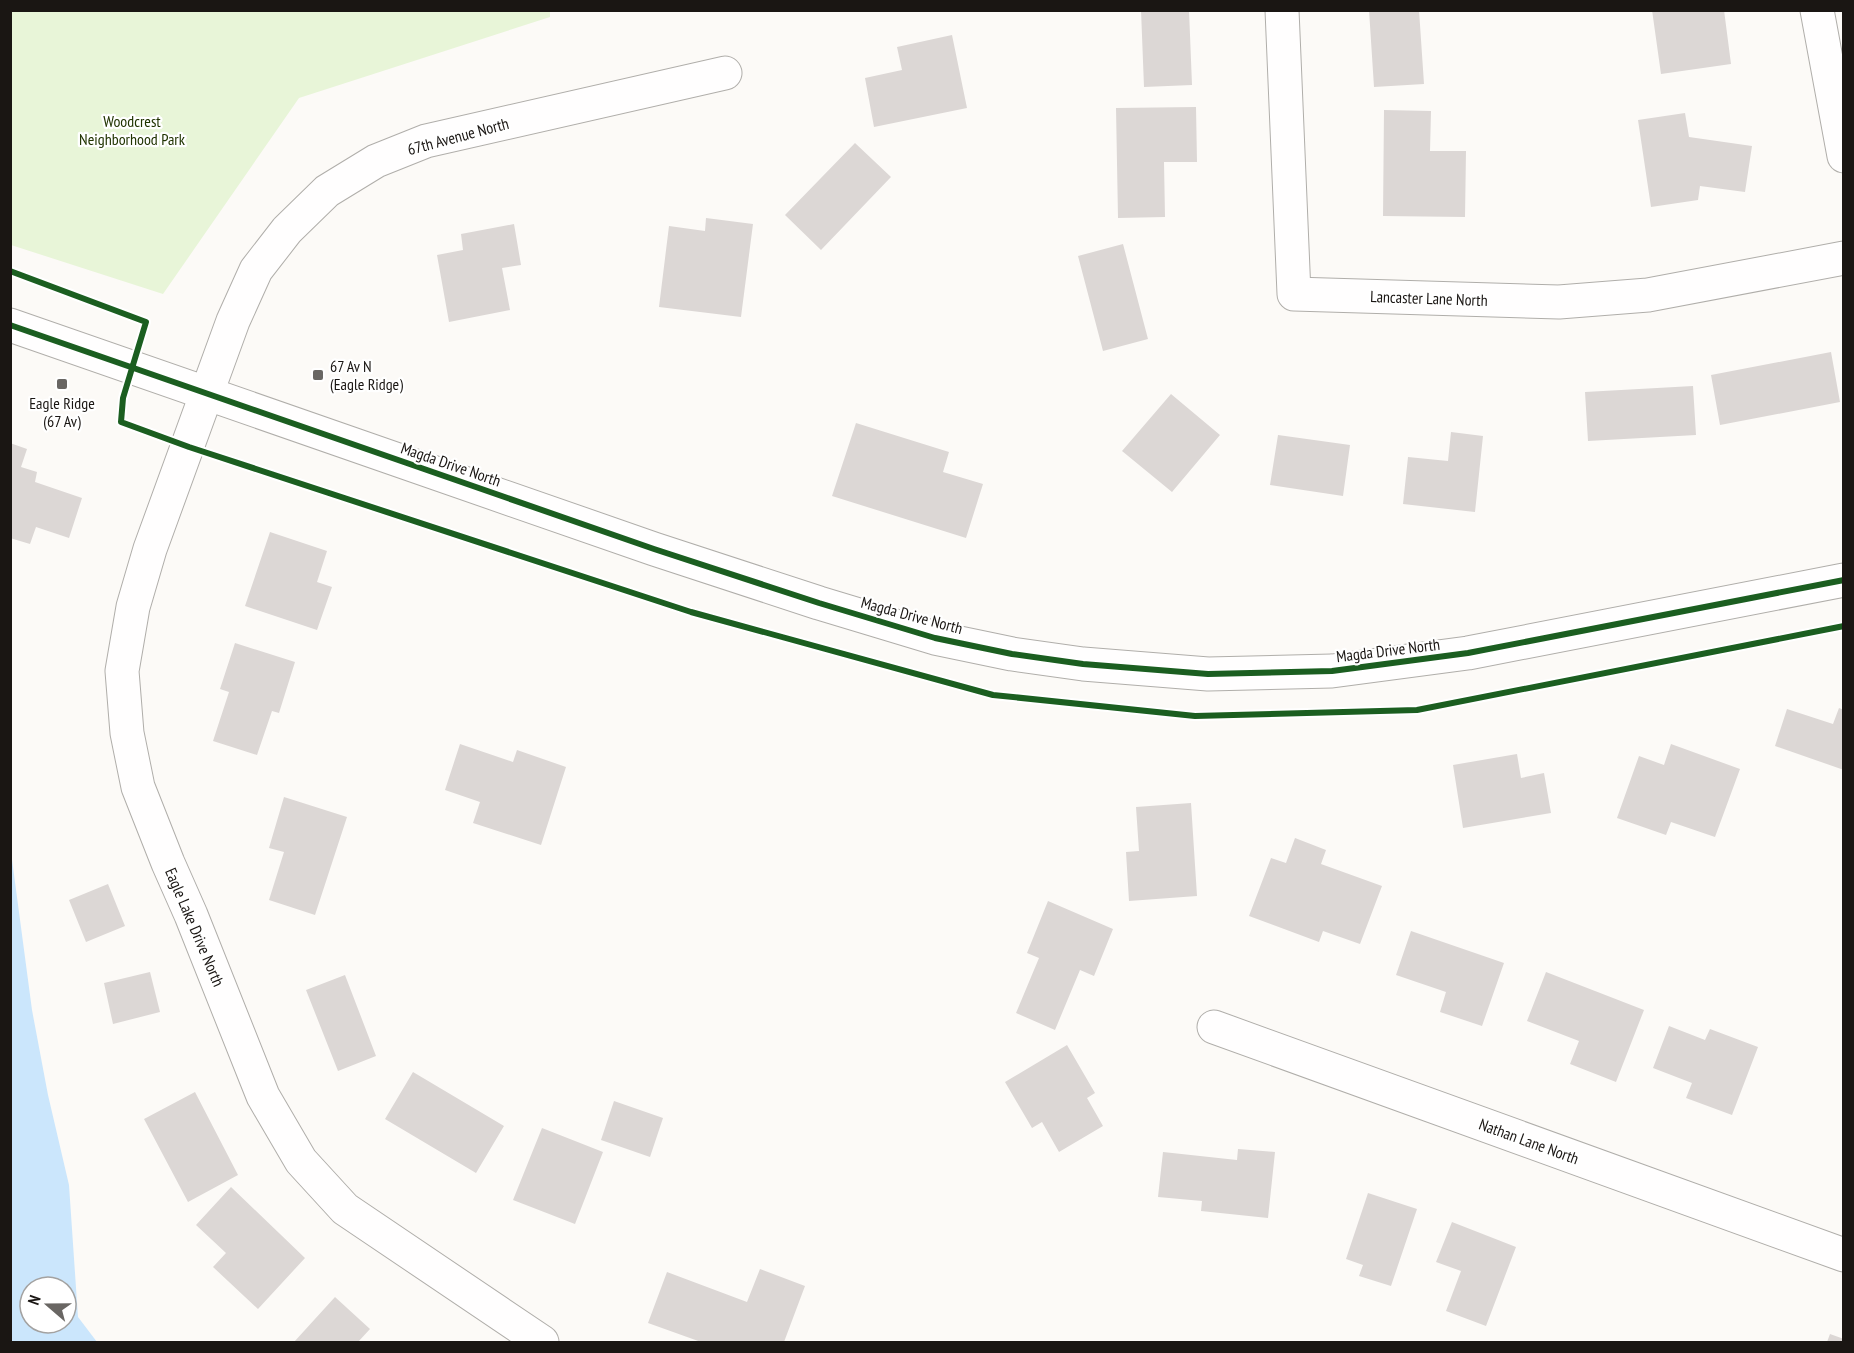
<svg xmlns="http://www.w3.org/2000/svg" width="1854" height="1353" viewBox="0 0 1854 1353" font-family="'PT Sans Narrow',sans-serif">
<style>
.green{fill:#e8f5d8}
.water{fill:#cbe6fc;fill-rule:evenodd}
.building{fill:#dcd7d5}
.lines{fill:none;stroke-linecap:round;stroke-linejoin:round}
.minor-casing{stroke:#b0aeaa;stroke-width:35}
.tertiary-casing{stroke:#b0aeaa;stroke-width:35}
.minor{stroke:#fffefe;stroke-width:33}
.tertiary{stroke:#fffefe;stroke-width:33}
.cycleway-casing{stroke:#fff;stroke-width:10}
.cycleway{stroke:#1b5e20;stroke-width:6}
.poi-dot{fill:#696663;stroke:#fff;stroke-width:2}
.labels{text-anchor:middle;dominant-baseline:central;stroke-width:4.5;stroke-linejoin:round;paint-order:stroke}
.park-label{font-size:16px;fill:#203300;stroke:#fff}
.street-label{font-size:16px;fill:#1a1613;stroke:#fff}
.poi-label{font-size:16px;fill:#1a1613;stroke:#fff;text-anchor:start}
</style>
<rect width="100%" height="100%" fill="#fcfaf7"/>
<!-- green -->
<path class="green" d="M11,10H550V17L299,98L163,294L11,245Z"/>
<!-- water -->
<path class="water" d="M11,852L32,1010L48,1095L69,1185L78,1317L97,1342H11ZM30,1287H66V1323H30Z"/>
<!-- building -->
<path class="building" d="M1141,10H1189L1192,85L1144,87Z
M1369,10H1419L1424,84L1374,87Z
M1652,10H1724L1731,64L1661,74Z
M952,35L967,108L874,127L865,78L902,70L897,47Z
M1196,107L1197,162H1164L1165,217L1118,218L1116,108Z
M1384,110L1431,111L1430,151H1466L1465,217L1383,216Z
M1685,113L1689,137L1752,146L1745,192L1700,186L1698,200L1651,207L1638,120Z
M855,143L891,177L821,250L785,215Z
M706,218L753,224L741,317L659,307L669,226L705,231Z
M514,224L521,265L502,268L510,310L449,322L437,255L463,250L461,234Z
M1123,244L1148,339L1103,351L1078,256Z
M1831,352L1840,402L1720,425L1711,375Z
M1693,386L1696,435L1588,441L1585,392Z
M1171,394L1220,435L1172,492L1122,451Z
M856,423L949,452L943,472L983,484L966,538L832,496Z
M1451,432L1483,436L1475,512L1403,504L1408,457L1448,461Z
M1278,435L1350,445L1343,496L1270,485Z
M10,443L27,449L21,467L37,472L35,482L82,498L69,538L36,527L30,544L10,538Z
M270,532L327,551L317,582L332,587L317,630L245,606Z
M235,643L295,662L279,713L272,711L257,755L213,741L229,692L220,689Z
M1839,708L1844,710V770L1775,746L1787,709L1833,724Z
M460,744L513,762L517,750L566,767L541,845L473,823L480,802L445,790Z
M1671,744L1740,769L1715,837L1671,822L1666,835L1617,818L1639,756L1664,765Z
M1517,754L1521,778L1544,773L1551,813L1463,828L1453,765Z
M284,797L347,817L315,915L269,900L284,852L269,848Z
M1191,803L1197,896L1129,901L1126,852L1139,851L1136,807Z
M1295,838L1326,850L1321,864L1382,886L1360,944L1323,931L1319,942L1249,916L1271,858L1286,863Z
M108,884L125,926L86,942L69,900Z
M1048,901L1113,929L1094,976L1080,970L1055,1030L1016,1013L1039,958L1027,953Z
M1411,931L1504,963L1482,1026L1440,1012L1446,992L1396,975Z
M150,972L160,1012L113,1024L104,983Z
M1546,972L1644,1010L1616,1082L1570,1064L1579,1041L1527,1021Z
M345,975L376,1056L338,1071L306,990Z
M1669,1026L1705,1040L1710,1029L1758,1047L1732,1115L1686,1098L1692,1083L1653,1068Z
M1067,1045L1095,1093L1087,1098L1103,1126L1059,1152L1042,1122L1032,1128L1005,1082Z
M413,1072L504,1126L476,1173L385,1119Z
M195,1092L238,1175L188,1202L144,1119Z
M614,1101L663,1118L650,1157L601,1140Z
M542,1128L603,1152L575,1224L513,1200Z
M1238,1149L1275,1152L1268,1218L1201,1211L1202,1201L1158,1197L1163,1152L1237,1160Z
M231,1187L305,1258L258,1309L213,1267L226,1253L196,1225Z
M1368,1193L1417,1209L1391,1286L1359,1276L1363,1265L1346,1259Z
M1452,1222L1516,1247L1486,1326L1446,1311L1461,1271L1436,1262Z
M760,1269L805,1286L784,1342H701L648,1323L667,1272L747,1302Z
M335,1297L370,1329L358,1342H294Z
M1830,1334L1844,1339V1342H1827Z"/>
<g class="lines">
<defs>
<path id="minor" d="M1282,10L1294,294L1559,302L1648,295L1844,258
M1817,10L1844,156
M1214,1027L1844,1255
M542,1342L345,1209L301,1161L263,1096L191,915L168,863L138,787L127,733L122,671L133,607L150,549L233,321L256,270L287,230L327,191L376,161L426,141L725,73"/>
<path id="tertiary" d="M10,325L654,549L819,603L935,638L1012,654L1083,664L1208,674L1332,671L1468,653L1844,580"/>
</defs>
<!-- minor casing -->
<use href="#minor" class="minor-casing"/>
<!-- tertiary casing -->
<use href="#tertiary" class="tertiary-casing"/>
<!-- minor -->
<use href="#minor" class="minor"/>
<!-- tertiary -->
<use href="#tertiary" class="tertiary"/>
<defs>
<path id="cycleway" d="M10,271L146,322L123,398L121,422L189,447L691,612L993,695L1195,716L1417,710L1844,626
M10,325L654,549L819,603L935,638L1012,654L1083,664L1208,674L1332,671L1468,653L1844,580"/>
</defs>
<!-- cycleway casing -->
<use href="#cycleway" class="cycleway-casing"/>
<!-- cycleway -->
<use href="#cycleway" class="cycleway"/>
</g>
<!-- markers -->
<g class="poi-dot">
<rect x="312" y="369" width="12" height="12" rx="3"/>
<rect x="56" y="378" width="12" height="12" rx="3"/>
</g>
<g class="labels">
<!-- park labels -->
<g class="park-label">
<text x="132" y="121">Woodcrest<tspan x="132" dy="18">Neighborhood Park</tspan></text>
</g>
<!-- street labels -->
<g class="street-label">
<text transform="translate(458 136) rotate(-15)">67th Avenue North</text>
<text transform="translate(1429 298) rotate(2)">Lancaster Lane North</text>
<text transform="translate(451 464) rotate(19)">Magda Drive North</text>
<text transform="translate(912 615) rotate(15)">Magda Drive North</text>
<text transform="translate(1388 650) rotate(-7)">Magda Drive North</text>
<text transform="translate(195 927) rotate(67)">Eagle Lake Drive North</text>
<text transform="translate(1529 1141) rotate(20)">Nathan Lane North</text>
</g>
<!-- poi labels -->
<g class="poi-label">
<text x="330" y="366">67 Av N<tspan x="330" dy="18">(Eagle Ridge)</tspan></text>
<text x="62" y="403" text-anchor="middle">Eagle Ridge<tspan x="62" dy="18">(67 Av)</tspan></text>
</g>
</g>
<!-- border -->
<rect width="1854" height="1353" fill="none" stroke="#1a1613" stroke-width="24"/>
<!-- north arrow -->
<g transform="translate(48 1305) rotate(290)"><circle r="28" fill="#ffffff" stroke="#a3a2a1" stroke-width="1.5"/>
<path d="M0-4.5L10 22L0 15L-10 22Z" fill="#696663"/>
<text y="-9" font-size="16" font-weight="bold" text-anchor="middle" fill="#1a1613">N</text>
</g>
</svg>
